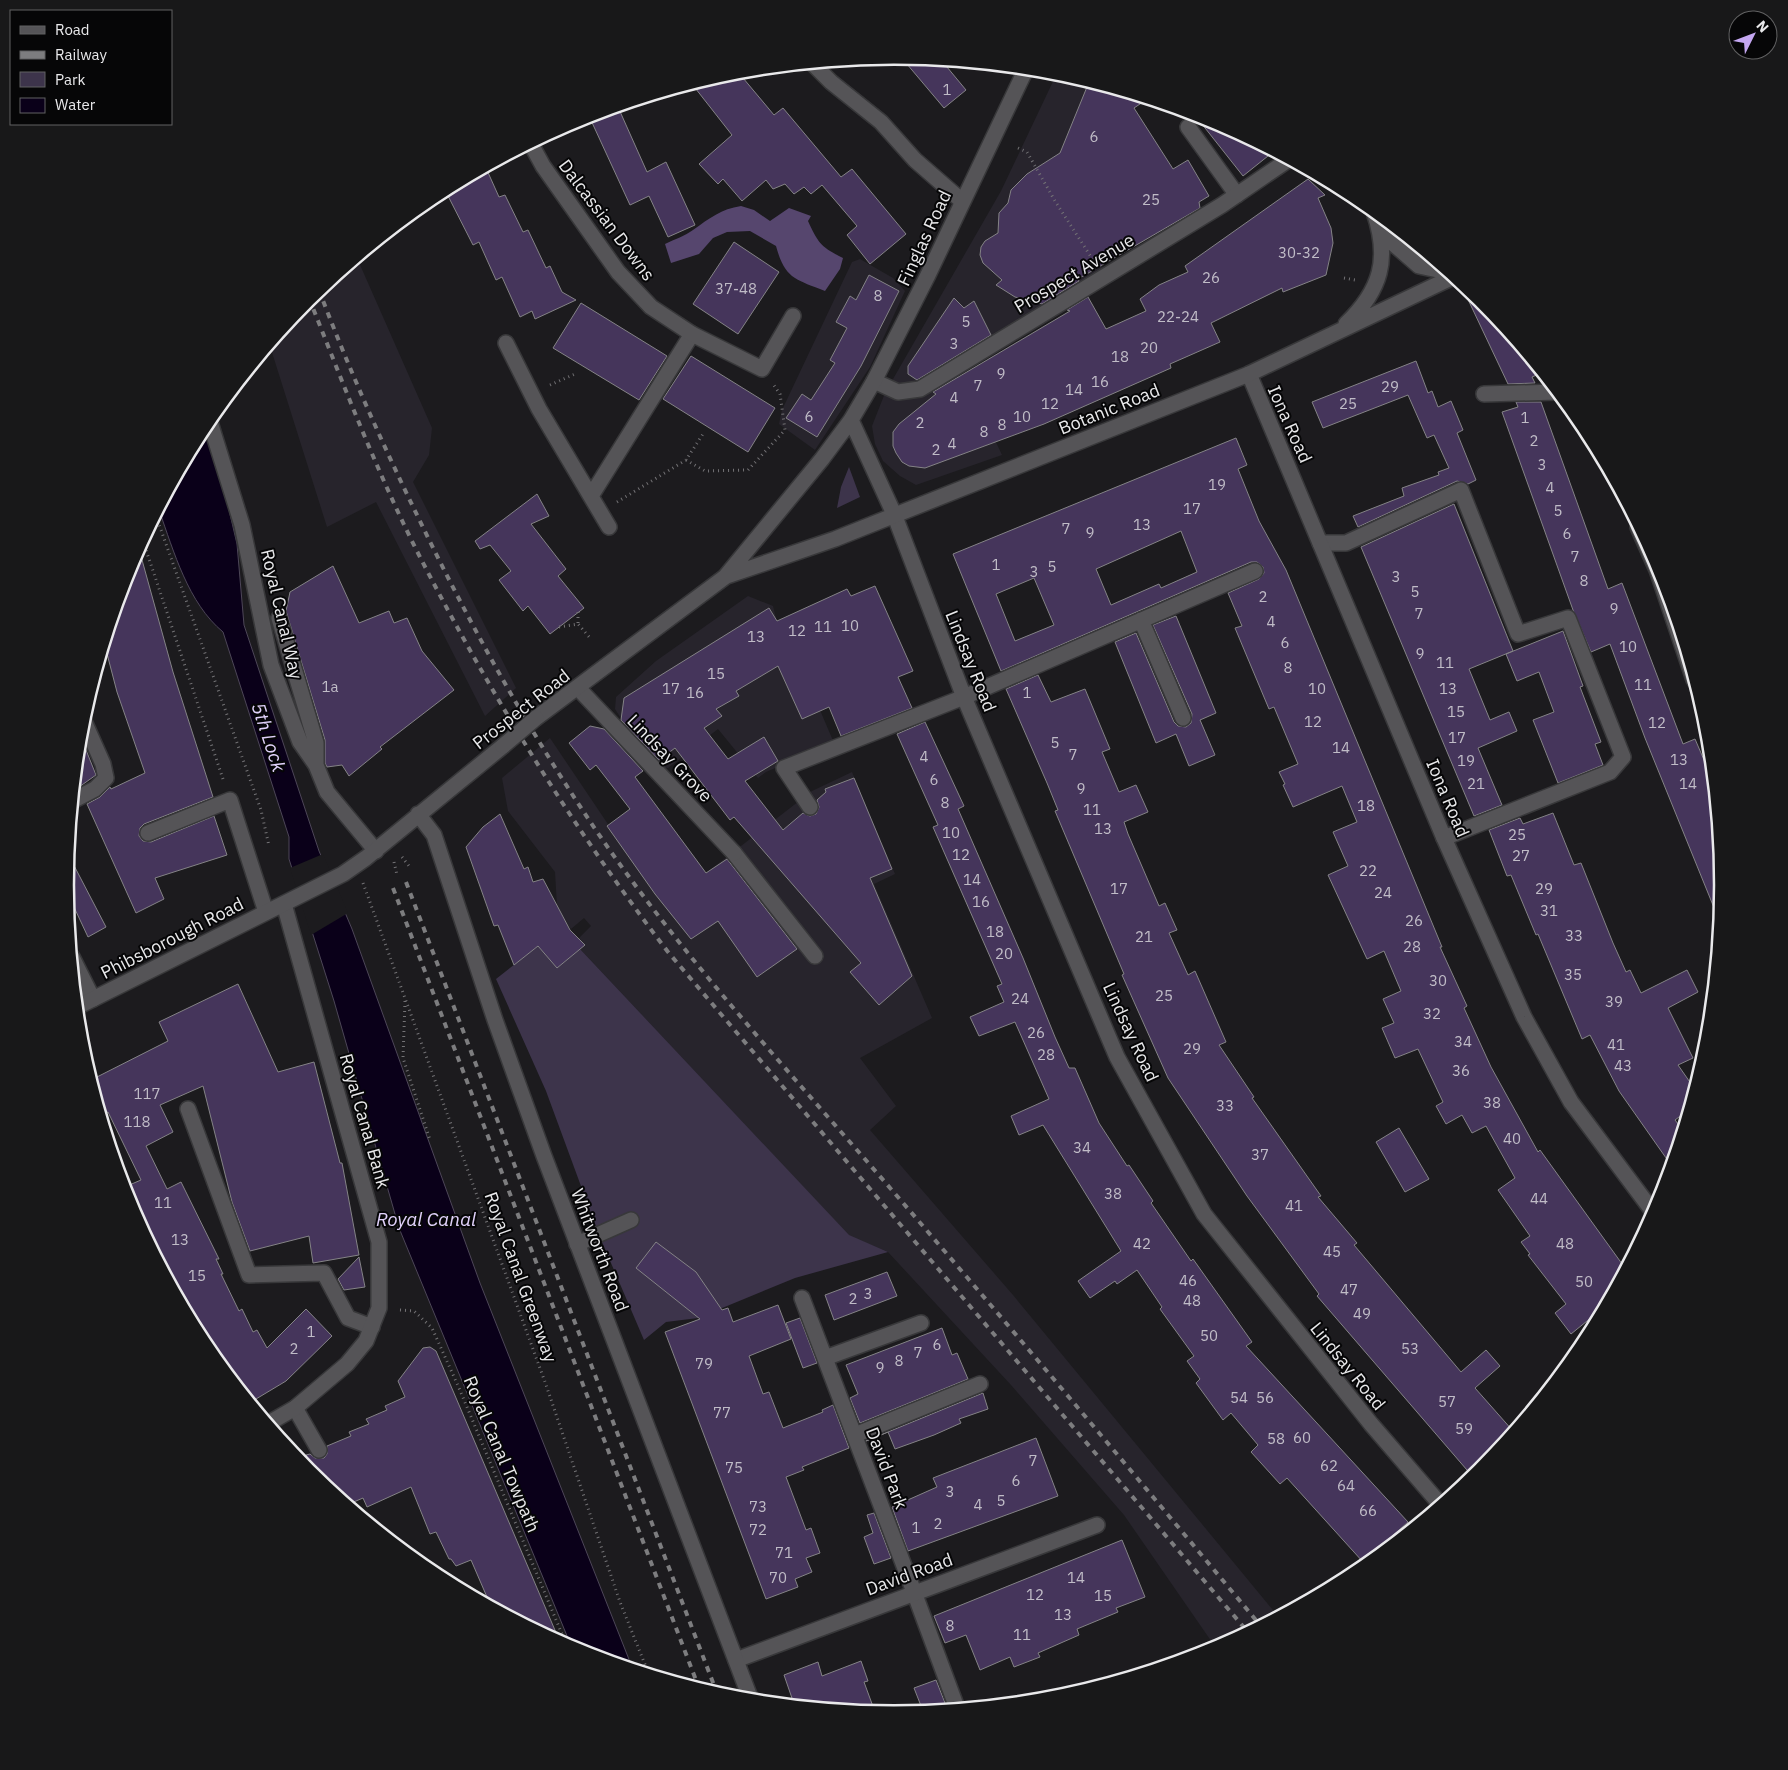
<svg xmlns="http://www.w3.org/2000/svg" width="1788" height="1770" viewBox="0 0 1788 1770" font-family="'IBM Plex Sans',sans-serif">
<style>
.built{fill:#27242c}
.green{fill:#3d344b}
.forest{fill:#56466e}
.water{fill:#0a0019;stroke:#4d4658}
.pier{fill:#1c1b1e}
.building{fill:#45355b;stroke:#848386;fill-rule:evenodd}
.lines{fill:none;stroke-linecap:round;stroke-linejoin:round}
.lane-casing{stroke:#38383a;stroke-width:18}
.street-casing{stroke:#38383a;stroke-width:18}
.secondary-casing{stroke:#38383a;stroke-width:18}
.path{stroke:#737275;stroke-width:3;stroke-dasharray:1 4;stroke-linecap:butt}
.lane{stroke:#555457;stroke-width:15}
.street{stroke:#555457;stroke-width:15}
.secondary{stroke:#555457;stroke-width:15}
.rail{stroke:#7d7d7f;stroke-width:4;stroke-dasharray:6 6;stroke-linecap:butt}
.secondary-bridge-casing{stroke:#38383a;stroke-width:18;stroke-linecap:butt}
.secondary-bridge{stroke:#555457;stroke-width:15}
.labels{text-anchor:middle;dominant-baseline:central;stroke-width:4;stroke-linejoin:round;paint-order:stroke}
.number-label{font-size:15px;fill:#c0bcc7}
.street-label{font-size:18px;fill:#e9e9eb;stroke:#060607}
.water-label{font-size:19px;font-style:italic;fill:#e0d1fa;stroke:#060607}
.rim{fill:none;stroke:#e9e9eb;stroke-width:2.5}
</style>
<rect width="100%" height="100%" fill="#1c1b1e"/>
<!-- built -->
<path class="built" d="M1057,73L1080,79L1113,119L1075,221L1109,279L958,368L959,376L975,397L1002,455L916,485L900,476L883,461L875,444L872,426L885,393L1001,191Z
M357,258L432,428L429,455L413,482L516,688L485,716L376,502L327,527L270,346L308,299Z
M860,259L893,278L905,291L870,367L815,450L779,424L782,410L852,262Z
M748,596L773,606L777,622L797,656L834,743L766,772L758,778L718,729L668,768L658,767L631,734L615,709L616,697L656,661Z
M550,738L655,894L692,939L733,909L706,873L812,791L852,772L895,874L874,884L932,1018L860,1058L896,1106L870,1130L1013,1295L1277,1615L1216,1648L1124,1515L1011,1385L888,1252L849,1236L580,949L585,945L579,938L591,926L584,918L571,929L566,923L557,906L555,872L508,811L502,778Z"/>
<!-- green -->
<path class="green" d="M849,467L860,497L837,508L841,487Z
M538,946L557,968L580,949L849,1235L888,1252L795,1278L698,1318L666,1322L644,1340L599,1235L546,1091L496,979Z"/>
<!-- forest -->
<path class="forest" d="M741,206L754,210L770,221L789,208L811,216L808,221C818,243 821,247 843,258L840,269L825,291C795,279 785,279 776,246L750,231L727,232L713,238L699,254L671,263L665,244C675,239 685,236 693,230C710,218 721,209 741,206Z"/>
<!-- water -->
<path class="water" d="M205,424L219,467L237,544L244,625L319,851L352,929L480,1283L632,1667L572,1648L399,1228L334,1001L289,859V837L223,632C188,603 174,552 159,510Z"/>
<!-- pier -->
<path class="pier" d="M323,854L348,913L311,935L290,868Z"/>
<!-- building -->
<path class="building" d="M901,57L942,61L966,90L944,108Z
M738,72L774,115L783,108L841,177L852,169L906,234L870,264L847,235L857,226L822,185L811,194L804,187L794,194L785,184L773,189L766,180L742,201L723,179L718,184L699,164L732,135L692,84Z
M1089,82L1146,100L1134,108L1173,169L1188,160L1209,196L1199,202L1200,208L1078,279L1079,281L1042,304L1015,297L996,285L1002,280L983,263L980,255L981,247L985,241L998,233L999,213L1008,203L1011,190L1027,174L1060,153Z
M618,107L647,172L666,162L695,225L668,237L649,196L630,205L589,116Z
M1194,114L1211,119L1273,152L1243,176Z
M486,168L499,197L505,195L523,232L528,230L546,268L550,266L562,292L576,300L535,319L532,311L520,317L502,277L496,280L479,242L473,245L445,190Z
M1308,179L1325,195L1318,198L1331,228L1333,243L1326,275L1283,292L1282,288L1211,323L1220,342L1170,364L1171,368L1044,424L925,468L909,466L902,462L896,453L893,446V432L899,424L936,394L933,392L1070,311L1067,310L1088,297L1106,329L1146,311L1140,299L1159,285L1188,272L1185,266Z
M734,242L779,272L738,334L693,304Z
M869,275L899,291L861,366L817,437L786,418L802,394L811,400L835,363L830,360L847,328L836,322L850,296L856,300Z
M1468,289L1480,299L1541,373L1532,377L1535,383L1508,384L1464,291Z
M954,298L964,308L974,301L991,335L917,380L908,374V366Z
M581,303L667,356L639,400L553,348Z
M691,356L775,408L748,452L663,399Z
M1416,361L1428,393L1432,391L1438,407L1451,401L1463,430L1457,433L1476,480L1468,484L1457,481L1358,527L1353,516L1404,496L1402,488L1439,475L1438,472L1449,468L1434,435L1427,438L1408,395L1323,428L1312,402Z
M1516,402H1541L1608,589L1622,583L1683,744L1695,739L1713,781L1723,885L1719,920L1645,738L1610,644L1591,652L1573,610L1502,412L1518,407Z
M1236,438L1247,465L1238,469L1259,521L1286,570L1442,947H1440L1467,1006L1464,1008L1491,1067L1538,1152L1540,1150L1625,1268L1603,1308L1571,1334L1555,1313L1566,1304L1528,1255L1530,1254L1521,1242L1530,1236L1498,1190L1515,1178L1486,1126L1472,1133L1462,1115L1446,1124L1436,1106L1443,1102L1418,1049L1395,1058L1382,1028L1394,1023L1383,999L1401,991L1384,951L1367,959L1328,875L1348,866L1333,832L1357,822L1342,786L1293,807L1283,785L1285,784L1279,772L1298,764L1274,707L1269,709L1235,628L1242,626L1228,593L1259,579L1264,573L1263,567L1257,562H1251L1001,671L953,554ZM1181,531L1197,572L1161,588L1159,584L1111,605L1096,569ZM1034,578L1054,625L1015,641L996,594Z
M537,494L549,516L531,524L566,569L558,576L584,608L550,634L528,606L523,611L499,580L511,571L490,545L480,549L475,541Z
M1454,504L1513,651L1469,669L1490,720L1509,712L1517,731L1478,748L1502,805L1474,816L1361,547Z
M139,549L173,672L213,797L144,824L140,828L139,836L143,841L151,842L214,816L227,855L155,878L164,899L136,913L87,804L100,797L110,787L111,789L145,773L117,692L105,646L128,568Z
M333,566L359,623L389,611L394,623L407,618L422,651L454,690L380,747L382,749L349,776L342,765L327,767L325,763V740L286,611L290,592Z
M875,586L913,671L898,677L912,708L841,736L829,707L802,719L778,666L736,691L739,696L716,709L722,716L704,728L728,759L764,737L778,761L745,781L783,830L803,813L810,816L816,814L819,807L817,800L826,792L825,789L854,778L892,869L870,878L912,976L879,1005L850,972L861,963L734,817L730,820L675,748L659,760L621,720L624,698L769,608L777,621L847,589L851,596Z
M1176,616L1216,713L1200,720L1215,755L1189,766L1176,734L1156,743L1115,642L1136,633L1174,722L1178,726L1186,727L1191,723L1192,714L1153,625Z
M1563,631L1583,686L1580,687L1601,742L1595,744L1603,765L1558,783L1533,720L1554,712L1539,672L1517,681L1506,654Z
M1038,675L1051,702L1085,689L1110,749L1102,752L1119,792L1136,785L1148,812L1124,822L1128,834L1159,906L1165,903L1177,930L1169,933L1188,975L1195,971L1226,1042L1219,1045L1254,1097L1252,1098L1321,1196L1318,1197L1357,1243L1354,1245L1461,1372L1486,1350L1500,1366L1475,1388L1513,1431L1473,1477L1317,1296L1319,1294L1247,1196L1168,1078L1122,975L1124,974L1055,811L1058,810L1047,783L1006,689Z
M925,722L964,806L958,809L1023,958L1055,1037L1069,1068H1075L1099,1123L1127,1166L1129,1165L1153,1201L1151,1203L1191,1261L1193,1259L1252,1342L1246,1346L1408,1522L1363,1562L1287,1478L1280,1484L1251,1452L1258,1445L1231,1413L1223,1420L1196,1383L1200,1379L1187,1361L1194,1356L1160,1309L1162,1307L1137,1270L1117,1284L1115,1281L1090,1298L1078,1281L1121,1251L1043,1125L1019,1135L1011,1116L1049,1099L1015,1022L979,1036L970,1017L1004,1002L997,986L1002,984L933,827L938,825L897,734Z
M590,726L604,729L643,771L635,777L706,873L727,859L797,949L757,977L718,921L691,939L655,894L607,826L630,809L596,765L590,770L569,743Z
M80,735L96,775L79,787L76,779Z
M1553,813L1574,865L1581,863L1613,943L1626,972L1630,970L1641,993L1687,970L1698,992L1668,1008L1693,1058L1678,1065L1694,1088L1687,1111L1675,1120L1682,1129L1671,1165L1619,1091L1590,1035L1582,1039L1538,934L1536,935L1511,875L1507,876L1489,830L1520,818L1523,824Z
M500,814L524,869L528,867L533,882L543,879L570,930L585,945L557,968L538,946L514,965L498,925L494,926L466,847L483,827Z
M68,854L106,927L88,937L66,890Z
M238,984L278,1072L314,1062L340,1163H342L359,1255L313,1263L309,1236L250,1251L232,1202L203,1086L160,1105L173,1132L146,1146L167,1189L181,1182L219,1259H216L223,1274H221L239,1311L242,1309L253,1332L257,1330L267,1348L306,1309L332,1336L286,1381L251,1402L205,1345L199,1335L127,1186L141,1180L108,1112L102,1115L91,1080L168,1041L159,1022Z
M1399,1128L1429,1179L1405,1192L1376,1142Z
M656,1242L696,1272L722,1310L728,1308L733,1322L778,1305L791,1339L749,1356L763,1394L769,1392L783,1428L823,1412L822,1410L833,1405L849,1448L802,1467L804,1470L786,1477L806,1530L811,1528L820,1553L806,1558L812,1572L795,1579L798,1587L766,1599L665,1332L700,1319L636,1268Z
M359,1257L365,1287L344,1290L338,1279Z
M887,1272L897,1296L834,1320L825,1295Z
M800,1318L817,1363L803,1368L786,1323Z
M942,1328L952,1355L957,1353L968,1379L860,1423L850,1398L858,1394L846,1365Z
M430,1347L436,1351L560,1642L490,1604L471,1560L456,1566L451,1559H449L436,1532L430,1534L411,1487L367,1507L363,1498L349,1504L315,1477L306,1455L310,1454L315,1458H324L327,1454V1446L351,1436L349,1432L369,1424L366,1419L387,1410L385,1406L405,1397L398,1381L423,1348Z
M983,1393L988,1409L959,1419L961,1423L934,1435L895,1449L888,1432L866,1441Z
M1036,1438L1058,1496L908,1551L892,1507L937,1487L933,1478Z
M874,1513L891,1558L874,1564L864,1537L873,1533L867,1515Z
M1122,1540L1145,1597L1116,1608L1118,1612L1077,1629L1079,1635L1038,1653L1040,1657L1014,1667L1010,1657L980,1670L966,1635L945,1643L934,1616Z
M861,1661L868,1681L864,1682L875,1712L794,1704L784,1675L818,1662L822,1676Z
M936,1680L947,1708L923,1711L914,1688Z"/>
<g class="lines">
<defs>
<path id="lane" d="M1188,127L1237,195
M506,343L539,409L609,527
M1484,394L1557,392
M209,419L242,525L271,665L300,742L316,765L327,792L376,851
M591,496L692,334
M1320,543H1346L1461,490L1518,634L1568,618L1623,757L1610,772L1444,838
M279,618L316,743V765
M1141,620L1183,718
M74,800L95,789L106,778L103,764L83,719
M810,807L784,768L964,697L1255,571
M148,833L230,800L266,912
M734,853L815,956
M188,1109L249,1275L324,1273L348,1318L372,1327
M577,1244L631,1220
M295,1408L319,1450
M855,1435L980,1384
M914,1592L957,1708"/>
<path id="street" d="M813,64L831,82L881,122L915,160L962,201
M531,144L543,166L618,272L651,307L692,334L762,369L793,316
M1249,374L1444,838L1524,1017L1571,1102L1654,1213
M874,381L898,392L920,389L1222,205L1288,160
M894,514L964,697L1117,1057L1204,1214L1371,1424L1440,1504
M1638,527L1657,570L1694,680
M578,688L734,853
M72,957L93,999
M802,1298L914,1592
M825,1358L921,1323
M269,1423L295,1408L347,1364L366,1341L379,1308V1242L284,904
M736,1660L1097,1525"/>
<path id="secondary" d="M1381,233L1419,266L1447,272
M1346,324C1381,290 1390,259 1374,212
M851,420L894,514
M727,576L835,539L1249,374L1453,277
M536,718L725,577L822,459L851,420L874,381L928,275L1026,69
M418,814L434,835L495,1020L544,1156L751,1700
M77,1007L343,874L366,858L503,746"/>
</defs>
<!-- lane casing -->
<use href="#lane" class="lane-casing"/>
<!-- street casing -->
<use href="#street" class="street-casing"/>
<!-- secondary casing -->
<use href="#secondary" class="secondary-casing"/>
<!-- path -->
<path class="path" d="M1018,148L1027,152L1055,201L1093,260
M1344,278L1355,280
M550,385L575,374
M686,460L705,471L748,470L785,430L780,394L773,384
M617,502L686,460L703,434
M156,516L261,810L269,846
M143,541L224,782
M578,612V624
M559,627L578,624L591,639
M402,857L409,866
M394,862L397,875
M363,883L545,1382L620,1602L648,1672
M405,1001L403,1058L430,1140
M400,1310L414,1311L432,1328L459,1388L567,1646"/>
<!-- lane -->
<use href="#lane" class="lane"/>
<!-- street -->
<use href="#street" class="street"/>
<!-- secondary -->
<use href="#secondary" class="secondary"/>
<!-- rail -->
<path class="rail" d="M319,290C348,367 382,443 418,517C472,629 532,737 602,839C690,966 796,1079 897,1196C1019,1337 1140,1481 1260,1625
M309,298C344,386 378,475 421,559C492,697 573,828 668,952L1247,1631
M406,882L717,1693
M393,888L699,1688"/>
<defs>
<path id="secondary-bridge" d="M503,746L536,718"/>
</defs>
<!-- secondary-bridge casing -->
<use href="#secondary-bridge" class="secondary-bridge-casing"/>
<!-- secondary-bridge -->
<use href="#secondary-bridge" class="secondary-bridge"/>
</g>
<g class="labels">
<!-- number labels -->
<g class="number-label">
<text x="947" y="89">1</text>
<text x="1094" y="136">6</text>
<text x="1151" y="199">25</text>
<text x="1299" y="252">30-32</text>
<text x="1211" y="277">26</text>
<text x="736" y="288">37-48</text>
<text x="878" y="295">8</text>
<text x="1178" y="316">22-24</text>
<text x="966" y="321">5</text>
<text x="954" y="343">3</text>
<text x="1149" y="347">20</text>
<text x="1120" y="356">18</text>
<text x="1001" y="373">9</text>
<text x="1100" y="381">16</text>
<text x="978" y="385">7</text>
<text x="1390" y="386">29</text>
<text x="1074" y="389">14</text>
<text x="954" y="397">4</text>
<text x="1050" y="403">12</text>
<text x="1348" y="403">25</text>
<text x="809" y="416">6</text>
<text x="1022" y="416">10</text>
<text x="1525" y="417">1</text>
<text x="920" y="422">2</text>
<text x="1002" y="424">8</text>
<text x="984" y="431">8</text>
<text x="1534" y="440">2</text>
<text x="952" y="443">4</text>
<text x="936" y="449">2</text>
<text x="1542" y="464">3</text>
<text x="1217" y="484">19</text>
<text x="1550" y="487">4</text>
<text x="1192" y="508">17</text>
<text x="1558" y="510">5</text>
<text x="1142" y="524">13</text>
<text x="1066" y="528">7</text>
<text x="1090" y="532">9</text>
<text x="1567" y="533">6</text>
<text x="1575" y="556">7</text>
<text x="996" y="564">1</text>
<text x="1052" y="566">5</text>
<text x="1034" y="571">3</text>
<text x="1396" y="576">3</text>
<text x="1584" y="580">8</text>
<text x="1415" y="591">5</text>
<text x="1263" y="596">2</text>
<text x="1614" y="608">9</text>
<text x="1419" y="613">7</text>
<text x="1271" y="621">4</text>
<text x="850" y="625">10</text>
<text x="823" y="626">11</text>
<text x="797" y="630">12</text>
<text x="756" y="636">13</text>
<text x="1285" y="642">6</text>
<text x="1628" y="646">10</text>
<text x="1420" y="653">9</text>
<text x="1445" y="662">11</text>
<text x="1288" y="667">8</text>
<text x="716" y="673">15</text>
<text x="1643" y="684">11</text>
<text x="330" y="686">1a</text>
<text x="671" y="688">17</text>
<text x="1317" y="688">10</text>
<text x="1448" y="688">13</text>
<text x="695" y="692">16</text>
<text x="1027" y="692">1</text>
<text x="1456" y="711">15</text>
<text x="1313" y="721">12</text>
<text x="1657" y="722">12</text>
<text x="1457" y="737">17</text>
<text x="1055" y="742">5</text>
<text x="1341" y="747">14</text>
<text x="1073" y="754">7</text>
<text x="924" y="756">4</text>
<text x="1679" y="759">13</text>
<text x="1466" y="760">19</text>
<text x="934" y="779">6</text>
<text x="1476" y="783">21</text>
<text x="1688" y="783">14</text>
<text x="1081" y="788">9</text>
<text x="945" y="802">8</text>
<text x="1366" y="805">18</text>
<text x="1092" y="809">11</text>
<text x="1103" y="828">13</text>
<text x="951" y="832">10</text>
<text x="1517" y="834">25</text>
<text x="961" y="854">12</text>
<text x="1521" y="855">27</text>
<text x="1368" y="870">22</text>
<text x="972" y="879">14</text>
<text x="1119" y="888">17</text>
<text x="1544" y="888">29</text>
<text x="1383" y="892">24</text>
<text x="981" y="901">16</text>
<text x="1549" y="910">31</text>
<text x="1414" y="920">26</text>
<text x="995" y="931">18</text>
<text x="1574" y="935">33</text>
<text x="1144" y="936">21</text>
<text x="1412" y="946">28</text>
<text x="1004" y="953">20</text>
<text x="1573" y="974">35</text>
<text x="1438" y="980">30</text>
<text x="1164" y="995">25</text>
<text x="1020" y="998">24</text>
<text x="1614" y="1001">39</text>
<text x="1432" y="1013">32</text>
<text x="1036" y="1032">26</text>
<text x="1463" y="1041">34</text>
<text x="1616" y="1044">41</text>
<text x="1192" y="1048">29</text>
<text x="1046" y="1054">28</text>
<text x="1623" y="1065">43</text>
<text x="1461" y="1070">36</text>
<text x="147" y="1093">117</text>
<text x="1492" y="1102">38</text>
<text x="1225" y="1105">33</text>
<text x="137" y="1121">118</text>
<text x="1512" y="1138">40</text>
<text x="1082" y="1147">34</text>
<text x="1260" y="1154">37</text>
<text x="1113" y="1193">38</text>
<text x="1539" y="1198">44</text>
<text x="163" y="1202">11</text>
<text x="1294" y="1205">41</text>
<text x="180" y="1239">13</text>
<text x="1142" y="1243">42</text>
<text x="1565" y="1243">48</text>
<text x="1332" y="1251">45</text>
<text x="197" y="1275">15</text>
<text x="1188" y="1280">46</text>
<text x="1584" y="1281">50</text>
<text x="1349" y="1289">47</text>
<text x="868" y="1293">3</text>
<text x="853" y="1298">2</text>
<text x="1192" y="1300">48</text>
<text x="1362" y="1313">49</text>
<text x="311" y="1331">1</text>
<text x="1209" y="1335">50</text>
<text x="937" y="1344">6</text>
<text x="294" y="1348">2</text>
<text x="1410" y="1348">53</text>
<text x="918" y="1352">7</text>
<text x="899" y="1360">8</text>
<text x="704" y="1363">79</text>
<text x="880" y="1367">9</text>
<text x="1239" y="1397">54</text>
<text x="1265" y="1397">56</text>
<text x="1447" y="1401">57</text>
<text x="722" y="1412">77</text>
<text x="1464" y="1428">59</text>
<text x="1302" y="1437">60</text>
<text x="1276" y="1438">58</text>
<text x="1033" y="1460">7</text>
<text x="1329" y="1465">62</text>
<text x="734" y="1467">75</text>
<text x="1016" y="1480">6</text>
<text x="1346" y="1485">64</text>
<text x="950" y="1491">3</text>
<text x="1001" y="1500">5</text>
<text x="978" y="1504">4</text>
<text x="758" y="1506">73</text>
<text x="1368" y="1510">66</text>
<text x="938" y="1523">2</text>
<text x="916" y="1527">1</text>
<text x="758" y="1529">72</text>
<text x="784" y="1552">71</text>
<text x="778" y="1577">70</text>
<text x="1076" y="1577">14</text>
<text x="1035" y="1594">12</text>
<text x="1103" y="1595">15</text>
<text x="1063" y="1614">13</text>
<text x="950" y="1625">8</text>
<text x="1022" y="1634">11</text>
</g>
<!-- street labels -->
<g class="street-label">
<text transform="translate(607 220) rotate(53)">Dalcassian Downs</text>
<text transform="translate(924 238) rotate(-65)">Finglas Road</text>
<text transform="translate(1074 273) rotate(-31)">Prospect Avenue</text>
<text transform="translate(1109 409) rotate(-22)">Botanic Road</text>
<text transform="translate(1290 424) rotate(66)">Iona Road</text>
<text transform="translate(282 614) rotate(77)">Royal Canal Way</text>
<text transform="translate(971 661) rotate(68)">Lindsay Road</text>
<text transform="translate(521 709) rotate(-38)">Prospect Road</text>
<text transform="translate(670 758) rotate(46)">Lindsay Grove</text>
<text transform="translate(1448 798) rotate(67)">Iona Road</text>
<text transform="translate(172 938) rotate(-27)">Phibsborough Road</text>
<text transform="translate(1131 1032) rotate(65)">Lindsay Road</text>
<text transform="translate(365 1121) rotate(74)">Royal Canal Bank</text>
<text transform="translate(600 1250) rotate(69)">Whitworth Road</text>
<text transform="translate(521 1277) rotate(70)">Royal Canal Greenway</text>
<text transform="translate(1348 1366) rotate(51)">Lindsay Road</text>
<text transform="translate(502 1454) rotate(67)">Royal Canal Towpath</text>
<text transform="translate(887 1468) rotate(69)">David Park</text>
<text transform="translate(909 1574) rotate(-20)">David Road</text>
</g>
<!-- water labels -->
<g class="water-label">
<text transform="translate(269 737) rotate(72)">5th Lock</text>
<text x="426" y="1219">Royal Canal</text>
</g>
</g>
<!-- crop -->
<path d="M0 0H1788V1770H0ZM74 885a820 820 0 1 1 1640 0a820 820 0 1 1-1640 0Z" fill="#181819" fill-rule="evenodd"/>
<path class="rim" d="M74 885a820 820 0 1 1 1640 0a820 820 0 1 1-1640 0Z"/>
<!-- legend -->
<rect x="10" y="10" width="162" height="115" fill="#060607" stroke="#616162"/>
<rect x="20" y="26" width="25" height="8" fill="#555457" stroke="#616162"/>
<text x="55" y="35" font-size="15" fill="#e9e9eb">Road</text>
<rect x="20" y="51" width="25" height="8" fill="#7d7d7f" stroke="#616162"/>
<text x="55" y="60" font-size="15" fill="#e9e9eb">Railway</text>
<rect x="20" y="72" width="25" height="15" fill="#3d344b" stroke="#616162"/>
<text x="55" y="85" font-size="15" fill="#e9e9eb">Park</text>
<rect x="20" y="98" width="25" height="15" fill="#0a0019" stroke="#616162"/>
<text x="55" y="110" font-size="15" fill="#e9e9eb">Water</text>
<!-- north arrow -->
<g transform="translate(1753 35) rotate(48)"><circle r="24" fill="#060607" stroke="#616162"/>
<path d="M0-4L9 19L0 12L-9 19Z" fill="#c4a7f1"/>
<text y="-8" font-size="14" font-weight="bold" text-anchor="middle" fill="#e9e9eb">N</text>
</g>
</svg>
